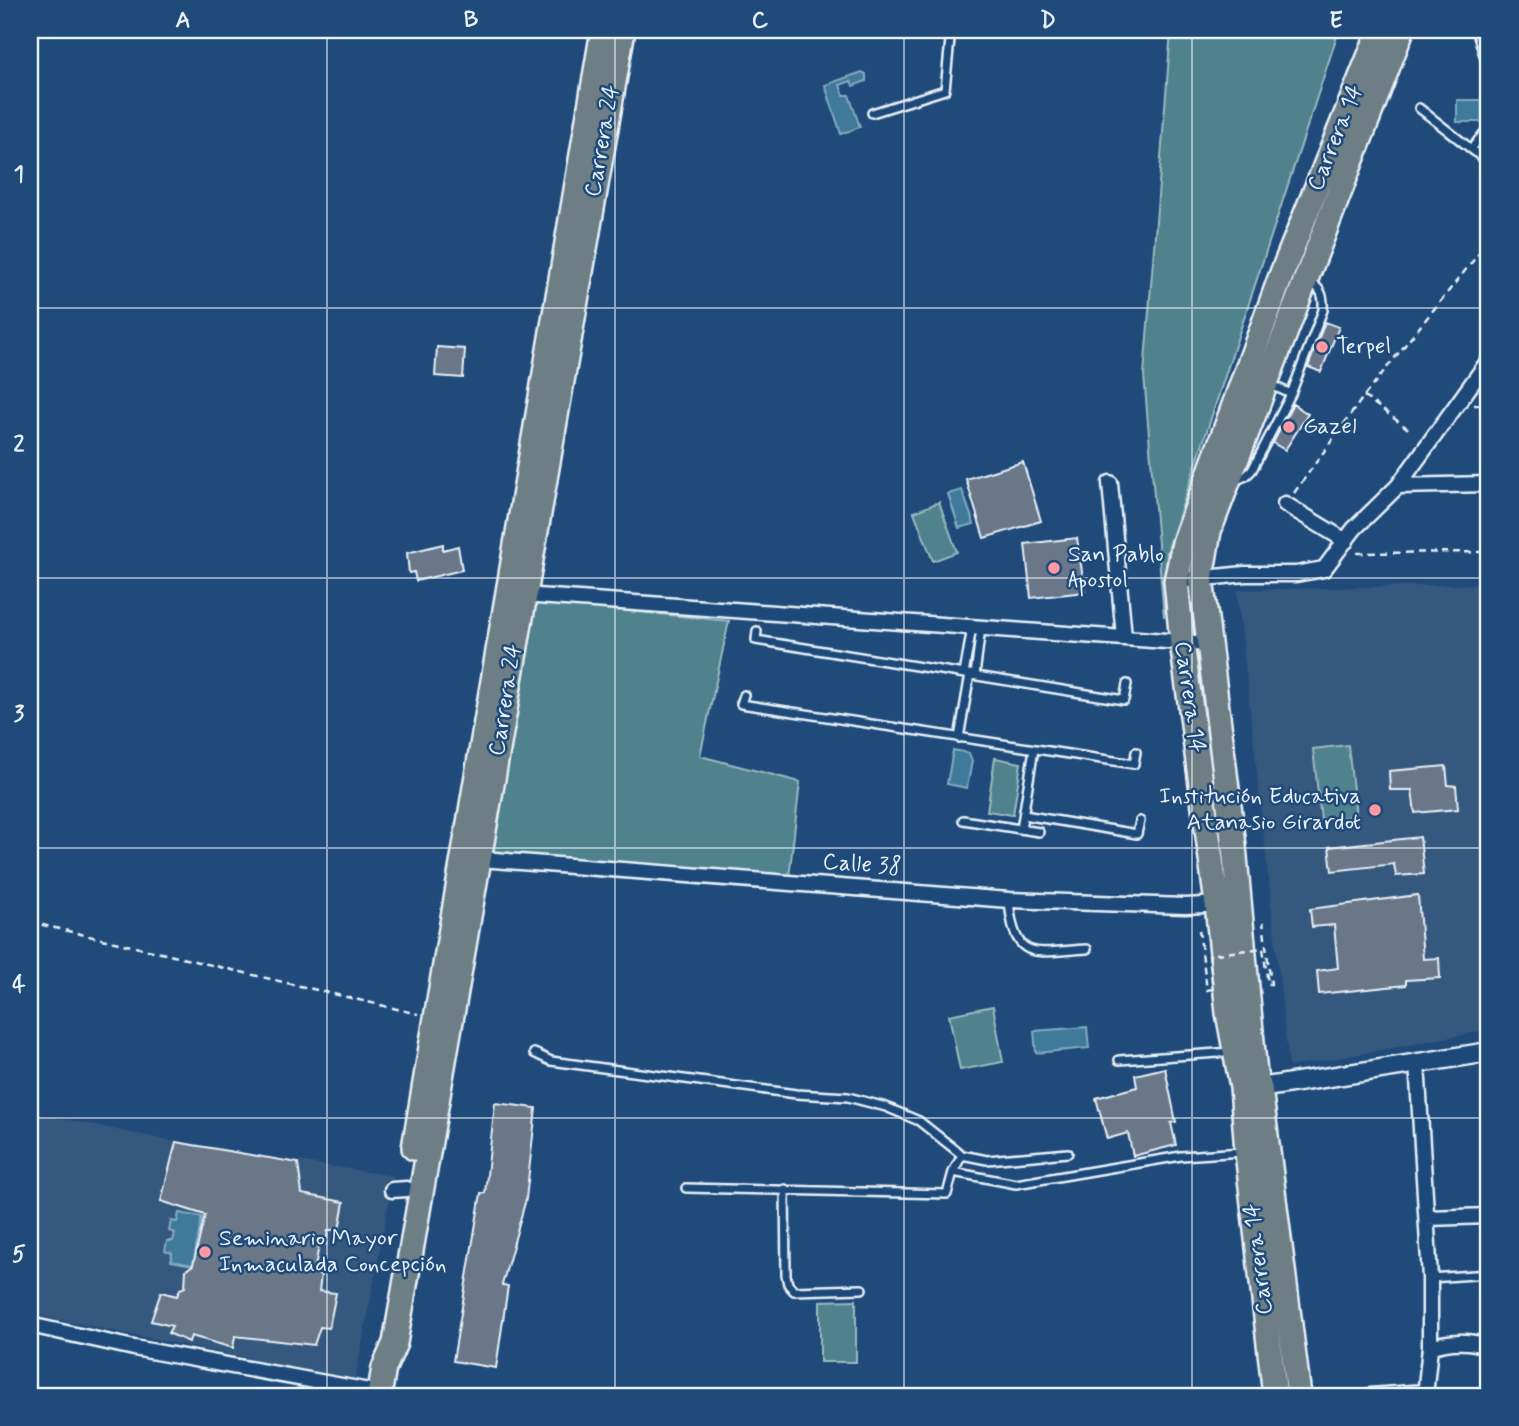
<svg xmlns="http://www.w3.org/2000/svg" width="1519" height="1426" viewBox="0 0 1519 1426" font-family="Mynerve,sans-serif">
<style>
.built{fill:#36587e}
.green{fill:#50828d;stroke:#9cbac2;stroke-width:2}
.water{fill:#417a9b;stroke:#84aac0;stroke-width:2}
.building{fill:#6a7789;stroke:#e8f1f8;stroke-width:2}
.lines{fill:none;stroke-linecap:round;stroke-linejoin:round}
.service-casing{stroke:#e8f1f8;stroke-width:12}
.minor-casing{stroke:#e8f1f8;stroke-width:19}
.tertiary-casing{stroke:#e8f1f8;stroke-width:23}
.primary-casing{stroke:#e8f1f8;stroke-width:28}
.path{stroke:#e8f1f8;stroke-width:2.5;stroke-dasharray:7 5;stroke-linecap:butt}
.service{stroke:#1f4a7a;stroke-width:7}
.minor{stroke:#1f4a7a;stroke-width:14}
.tertiary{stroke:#1f4a7a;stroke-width:18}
.primary{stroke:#6d7e84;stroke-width:23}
.path-bridge{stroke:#e8f1f8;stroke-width:2.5;stroke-dasharray:7 5;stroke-linecap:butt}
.grid{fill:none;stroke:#e8f1f8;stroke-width:2;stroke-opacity:0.55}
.poi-dot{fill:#ff9aa2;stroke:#1f4a7a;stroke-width:2.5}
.labels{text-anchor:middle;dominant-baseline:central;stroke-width:5;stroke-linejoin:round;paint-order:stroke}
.street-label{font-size:23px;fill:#e8f1f8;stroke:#1f4a7a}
.poi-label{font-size:23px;fill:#e8f1f8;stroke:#1f4a7a;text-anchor:start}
.neatline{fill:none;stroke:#e8f1f8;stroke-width:2.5}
.grid-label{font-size:23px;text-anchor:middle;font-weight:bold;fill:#e8f1f8}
</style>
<rect width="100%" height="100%" fill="#1f4a7a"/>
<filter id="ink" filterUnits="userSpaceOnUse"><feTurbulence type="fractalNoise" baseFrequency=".0143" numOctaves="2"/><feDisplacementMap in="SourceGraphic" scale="14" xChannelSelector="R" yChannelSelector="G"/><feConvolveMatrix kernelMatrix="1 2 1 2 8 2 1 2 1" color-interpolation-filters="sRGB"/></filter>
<g filter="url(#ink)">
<!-- built -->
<path class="built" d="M1489,584V1030L1289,1067L1237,590Z
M30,1112L176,1142L394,1176L355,1380L30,1314Z"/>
<!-- green -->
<path class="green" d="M1171,30H1339L1167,552L1164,617L1144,375Z
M939,502L957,552L933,561L914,512Z
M530,601L729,621L700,756L800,782L789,878L488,855Z
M1348,745L1356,816L1321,820L1313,749Z
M995,758L1021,763L1013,815L987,811Z
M993,1006L1003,1062L960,1070L949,1015Z
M856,1300V1362H820V1301Z"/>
<!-- water -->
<path class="water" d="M862,72L866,74V81L853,86L851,81L840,85L844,95H849L860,127L841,134L825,85Z
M1457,100H1482V122H1457Z
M962,490L974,524L959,528L948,494Z
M953,750L969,753L972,761L967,788L947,784Z
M1087,1027L1089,1048L1036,1053L1034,1031Z
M179,1213L202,1217L193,1265L171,1261L172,1253L165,1251L167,1241H173L175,1233L169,1231L171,1221L177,1222Z"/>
<!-- building -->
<path class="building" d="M1325,322L1339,327L1321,372L1308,367Z
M437,347L465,349L463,378L435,376Z
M1293,404L1308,414L1285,450L1273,443Z
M1023,462L1041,521L984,538L966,479Z
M1077,538L1085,592L1031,598L1025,544Z
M443,544V550L458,546L462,570L416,581L414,572L409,573L407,553Z
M1446,766L1448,785L1456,786L1458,809L1415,813L1412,790H1390L1389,771Z
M1420,837L1424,874L1396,876L1394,864L1332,871L1329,847Z
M1418,895L1423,959L1439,958L1440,978L1406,980V985L1319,994L1317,971L1338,968L1334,925L1312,927L1310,909Z
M1165,1068L1176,1122L1171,1123L1176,1145L1133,1156L1128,1133L1107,1139L1096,1098L1137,1087L1135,1075Z
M495,1103L536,1108L526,1199L502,1285L508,1286L496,1368L453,1361L481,1193H485Z
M176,1142L298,1163L302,1194L344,1202L339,1230H328L326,1244L319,1245L314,1273L321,1275L319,1291L336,1293L329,1328L320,1327L314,1345L235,1336L233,1348L191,1336L189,1342L168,1333L172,1326L151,1321L161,1292L177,1296L180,1289L185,1287L186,1270L193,1265L205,1215L161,1201Z"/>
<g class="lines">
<defs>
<path id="service" d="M1476,30L1489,71
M1419,108L1489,163
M872,113L945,90L951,30
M1471,149L1489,127
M1269,384L1291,394
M1234,481L1246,476L1252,470L1291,394L1323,310C1324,295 1321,289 1309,280
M757,631L756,640L1124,700L1127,684
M964,674L972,627
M975,675L981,628
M744,695L741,704L1134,764L1136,752
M959,738L970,674
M1024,815L1137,834L1140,821
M963,820L1039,832
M1021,829L1034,749
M1009,900C1014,964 1034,952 1087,949
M534,1053L551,1061L796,1094L848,1097L886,1107L919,1121L962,1155L987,1160L1068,1153
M1119,1060L1232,1052
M953,1172L1016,1184L1181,1156L1243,1152
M686,1188L947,1194L953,1172L962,1155
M785,1189L786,1275L788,1284L794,1291L862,1289
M1430,1278L1489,1274"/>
<path id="minor" d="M1110,483L1124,637
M1398,486L1489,484
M1285,504L1346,541
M1176,581L1245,574H1296L1324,569L1354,529L1398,486L1489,360
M523,595L1208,644
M481,859L1009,900L1185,906L1223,904
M1417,1063L1430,1278V1347L1425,1396
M392,1190L407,1189
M1427,1218L1489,1216
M30,1325L134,1348L380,1393
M1430,1347C1448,1341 1472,1339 1489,1348
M1370,1396L1425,1392"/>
<path id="tertiary" d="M1247,1087L1260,1088L1489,1052"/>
<path id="primary" d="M414,1148L603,30
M379,1396L384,1368L395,1343L623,30
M1275,1396L1247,1152L1242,1087L1228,1013L1217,904L1182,642L1176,581L1184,543L1282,273L1380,30
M1299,1396L1260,1088L1255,1074L1234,846L1201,578L1209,531L1402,30"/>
</defs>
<!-- service casing -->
<use href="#service" class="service-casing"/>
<!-- minor casing -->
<use href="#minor" class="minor-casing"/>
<!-- tertiary casing -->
<use href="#tertiary" class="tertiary-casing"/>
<!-- primary casing -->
<use href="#primary" class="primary-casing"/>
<!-- path -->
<path class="path" d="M1364,396L1411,431
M1474,405H1489
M1294,493L1364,396L1489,241
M1357,553L1489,552
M30,922L418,1014"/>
<!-- service -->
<use href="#service" class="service"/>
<!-- minor -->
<use href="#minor" class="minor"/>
<!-- tertiary -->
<use href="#tertiary" class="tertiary"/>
<!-- primary -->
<use href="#primary" class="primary"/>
<!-- path-bridge -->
<path class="path-bridge" d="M1199,930L1207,990L1213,989L1209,955L1263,948L1268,984H1271L1263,922"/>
</g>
</g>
<!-- grid -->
<path class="grid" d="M327,30V1396M615,30V1396M904,30V1396M1192,30V1396M30,308H1489M30,578H1489M30,848H1489M30,1118H1489"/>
<!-- markers -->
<g class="poi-dot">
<circle cx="1322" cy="347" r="7"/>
<circle cx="1289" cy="427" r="7"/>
<circle cx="1054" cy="568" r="7"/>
<circle cx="1375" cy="810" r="7"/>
<circle cx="205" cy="1252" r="7"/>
</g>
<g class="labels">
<!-- street labels -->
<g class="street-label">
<text transform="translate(1336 138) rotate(-68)">Carrera 14</text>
<text transform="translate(603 141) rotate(-80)">Carrera 24</text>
<text transform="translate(1189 697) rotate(82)">Carrera 14</text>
<text transform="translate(506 700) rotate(-81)">Carrera 24</text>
<text transform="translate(862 865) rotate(4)">Calle 38</text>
<text transform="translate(1259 1259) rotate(-97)">Carrera 14</text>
</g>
<!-- poi labels -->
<g class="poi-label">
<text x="1336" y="347">Terpel</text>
<text x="1303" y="427">Gazel</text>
<text x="1068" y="555">San Pablo<tspan x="1068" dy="26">Apostol</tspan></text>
<text x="1361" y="797" text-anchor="end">Institución Educativa<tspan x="1361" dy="26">Atanasio Girardot</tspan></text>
<text x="219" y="1239">Seminario Mayor<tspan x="219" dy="26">Inmaculada Concepción</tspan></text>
</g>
</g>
<!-- margin -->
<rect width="1519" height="1426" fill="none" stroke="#1f4a7a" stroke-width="77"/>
<rect x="38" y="38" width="1442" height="1350" class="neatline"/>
<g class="grid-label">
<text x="183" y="27">A</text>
<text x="471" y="27">B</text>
<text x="760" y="27">C</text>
<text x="1048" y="27">D</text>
<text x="1336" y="27">E</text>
<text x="19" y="181">1</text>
<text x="19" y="451">2</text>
<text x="19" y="721">3</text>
<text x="19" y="991">4</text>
<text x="19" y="1261">5</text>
</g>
</svg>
